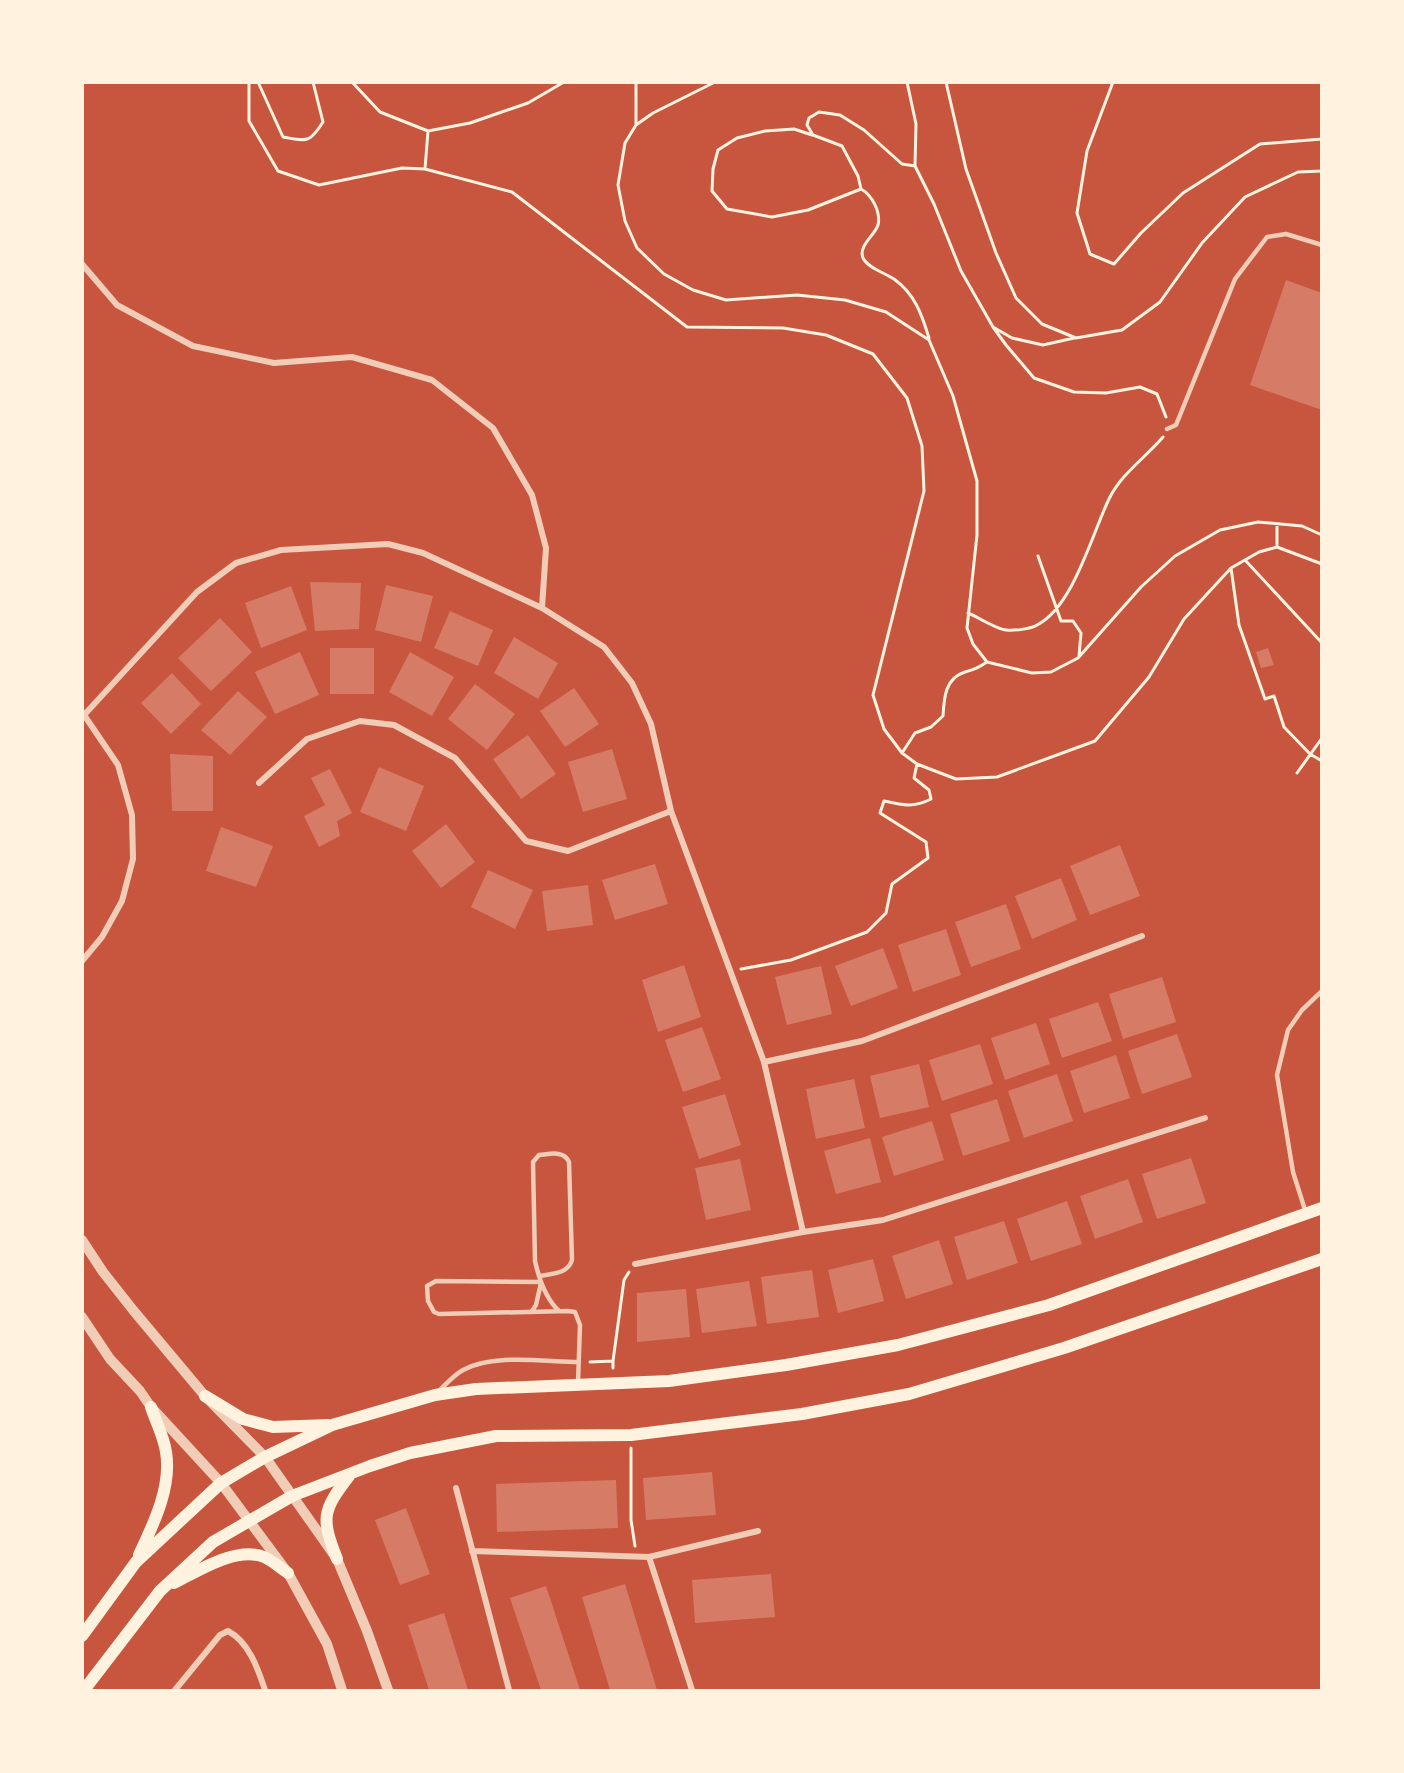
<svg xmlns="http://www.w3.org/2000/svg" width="1404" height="1773" viewBox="0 0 1404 1773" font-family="'Exo 2',sans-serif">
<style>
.building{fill:#d67c66}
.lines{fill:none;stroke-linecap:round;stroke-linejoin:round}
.path{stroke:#fff3e0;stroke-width:3}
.service{stroke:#f1ccb7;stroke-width:4.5}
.minor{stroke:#f1ccb7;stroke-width:6}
.tertiary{stroke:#f1ccb7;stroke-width:10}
.secondary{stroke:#fff3e0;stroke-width:12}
</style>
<rect width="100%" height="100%" fill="#c8553d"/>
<!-- building -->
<path class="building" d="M1286,280L1322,293V410L1250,385Z
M310,582L361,583L359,629L315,631Z
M386,585L433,596L421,642L375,630Z
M291,586L307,630L261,648L245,603Z
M450,611L493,630L478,666L434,648Z
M220,618L252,652L211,691L178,658Z
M514,637L558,663L538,699L494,673Z
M330,648H374V694H330Z
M1268,648L1274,665L1261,668L1256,652Z
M300,652L319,695L275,714L255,672Z
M410,652L454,677L432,716L389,692Z
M172,673L201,704L171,734L141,703Z
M475,684L515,714L487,750L448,719Z
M574,688L599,724L565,747L540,711Z
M238,691L267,717L230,755L201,730Z
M528,735L556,774L521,799L493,759Z
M612,749L627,799L583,812L568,762Z
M170,754L213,756V811H172Z
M379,767L424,786L406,831L360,812Z
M330,769L352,813L337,821L340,836L319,847L304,816L325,805L311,778Z
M446,824L475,862L441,888L412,851Z
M221,827L273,846L256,887L206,871Z
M1120,845L1140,896L1090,915L1070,866Z
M655,864L668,904L615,920L602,880Z
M488,870L533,890L515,929L471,907Z
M1061,878L1077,920L1032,939L1015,896Z
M588,885L593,925L547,931L542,891Z
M1006,904L1021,949L971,967L955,922Z
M946,929L961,975L913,992L898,945Z
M883,948L898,988L851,1006L835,966Z
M684,965L701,1017L658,1032L642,980Z
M821,966L832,1014L787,1025L775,977Z
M1162,977L1176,1022L1123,1039L1109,994Z
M1098,1002L1112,1041L1062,1058L1049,1019Z
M1036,1023L1050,1064L1005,1080L991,1038Z
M702,1027L721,1079L683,1092L665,1040Z
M1177,1034L1192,1077L1142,1094L1128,1051Z
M980,1044L993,1084L942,1101L929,1060Z
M1116,1055L1130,1098L1084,1113L1070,1071Z
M919,1064L929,1107L880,1118L870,1076Z
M1057,1074L1073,1121L1024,1138L1008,1091Z
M854,1079L865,1128L816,1139L806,1089Z
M725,1094L741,1145L699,1159L682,1107Z
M997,1099L1010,1141L963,1156L950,1114Z
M932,1121L944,1160L894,1176L882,1137Z
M870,1138L881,1182L836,1194L824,1151Z
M1191,1158L1206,1203L1157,1219L1142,1174Z
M740,1159L751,1210L706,1220L695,1168Z
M1128,1179L1143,1222L1095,1239L1080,1196Z
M1067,1201L1082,1244L1031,1261L1017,1219Z
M1004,1221L1018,1263L967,1280L954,1237Z
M939,1240L953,1284L906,1299L892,1256Z
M873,1259L884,1301L838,1313L828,1270Z
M812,1270L819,1317L767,1324L761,1277Z
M749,1281L757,1326L702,1333L696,1289Z
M686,1289L690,1337L637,1342V1293Z
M712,1472L716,1515L646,1520L643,1478Z
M616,1480L618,1528L497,1532L496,1484Z
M406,1508L430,1574L400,1585L375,1520Z
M771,1574L775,1617L695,1623L692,1580Z
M625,1584L657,1690H610L582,1597Z
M546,1586L580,1690H541L510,1598Z
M444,1613L468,1690H429L408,1625Z"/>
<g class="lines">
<!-- path -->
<path class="path" d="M249,82V121L278,171L319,185L402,168L425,169L512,192L687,327L783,328L826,335L873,354L907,398L922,446L924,491L873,695L884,729L902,753L917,764L956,779L997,777L1095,741L1149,677L1184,619L1231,568L1259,552L1277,547L1322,564
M258,82L283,137C307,141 309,144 323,122L313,82
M352,82L380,112L428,131L470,123L528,103L564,82
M636,82V125
M715,82L653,113L636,125L625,143L618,185L625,221L637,248L664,274L693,290L726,300L797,295L845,300L886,312L929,340L953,396L977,481V535L967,628L973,644L987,662L1032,673L1051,672L1078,658L1141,587L1175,556L1220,530L1258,522L1302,526L1322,535
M907,82L916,124L915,166L934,204L961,271L993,327L1012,338L1043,345L1074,338
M946,82L966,169L996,253L1016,298L1042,324L1076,338L1122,330L1160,302L1202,243L1245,197L1298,172L1322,171
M1113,82L1087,151L1077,213L1090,254L1114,264L1141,233L1183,193L1260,144L1322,139
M812,135L794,129L765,131L737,138L718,150L713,169L712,191L727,209L772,217L808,210L861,189
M915,166L902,164L864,130L840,115L819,112L809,118L807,125L813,135L842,146L858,176L861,189C872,195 881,212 878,225C875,235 858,246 863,258C868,268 885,273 894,279C915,294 922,315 929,338
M425,169L428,131
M993,327L1006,345L1034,378L1074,392L1106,393L1140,387L1157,394L1166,417
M1277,524V547
M1038,556L1061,621H1073L1081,633L1079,656
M1245,560L1322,643
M1231,568L1239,625L1265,699L1274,696L1284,727L1310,754L1322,761
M968,613C978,617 996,629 1006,630C1013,631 1031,629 1037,625C1073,607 1092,534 1109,499C1121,474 1145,458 1163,437
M902,753L915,733L931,727L943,716C944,698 945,678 965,672C975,669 978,668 987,662
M1297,773L1322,738
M741,969L791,960L867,932L886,913L892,884L928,858L926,842L880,813L884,801C902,805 914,808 931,799L929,790L914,778L917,764
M613,1361L624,1280L629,1272
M590,1362L613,1361V1368
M631,1448V1520L635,1546"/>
<!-- service -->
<path class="service" d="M1167,429L1176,425L1235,279L1267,237L1286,234L1322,245
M1306,1213L1293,1172L1277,1075L1288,1030L1302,1010L1322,991
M539,1276C551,1274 568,1274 572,1260L569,1162C564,1150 550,1154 539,1155L533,1162L535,1261C539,1279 545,1298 559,1311
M541,1282L436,1281L427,1286L428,1301L434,1312L439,1314L568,1311L575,1312L580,1325L578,1383
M532,1311L536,1305L541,1283
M439,1391C446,1384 454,1375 463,1370C493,1353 546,1362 579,1362"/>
<!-- minor -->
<path class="minor" d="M82,264L117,305L193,346L274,363L352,357L432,380L493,428L532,495L546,548L542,608
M82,712L118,765L132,815L133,859L122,901L102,937L82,961
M85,714L197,592L236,563L281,550L388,544L423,553L542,608L604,647L632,683L651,724L671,811L764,1062L803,1232
M259,783L307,739L360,721L394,725L455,758L526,841L568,851L671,811
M764,1062L862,1041L1142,936
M635,1264L803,1232L883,1220L1205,1118
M456,1488L509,1690
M472,1551L649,1557L758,1531
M649,1557L692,1690
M175,1690L220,1635L228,1631C249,1642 258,1669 265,1690"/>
<!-- tertiary -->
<path class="tertiary" d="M82,1240L103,1272L133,1310L205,1396L265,1457L337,1559L367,1631L388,1690
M82,1317L110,1359L140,1391L151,1407L221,1483L288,1573L327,1644L342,1690"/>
<!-- secondary -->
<path class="secondary" d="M205,1396L243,1419L273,1427L328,1425
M139,1555C153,1525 172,1487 166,1452C164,1437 156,1422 151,1407
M337,1559C321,1518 322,1511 349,1476
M174,1583C198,1571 236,1546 264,1557C272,1560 280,1568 288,1573
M82,1636L136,1562L221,1483L265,1457L332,1425L435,1395L476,1389L669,1381L786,1365L898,1345L1049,1305L1322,1208
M84,1690L160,1591L213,1542L292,1496L370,1466L410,1453L496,1436L631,1435L802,1414L909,1394L1064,1348L1322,1259"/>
</g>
<!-- border -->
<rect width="1404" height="1773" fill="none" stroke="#fff3e0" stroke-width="168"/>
</svg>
